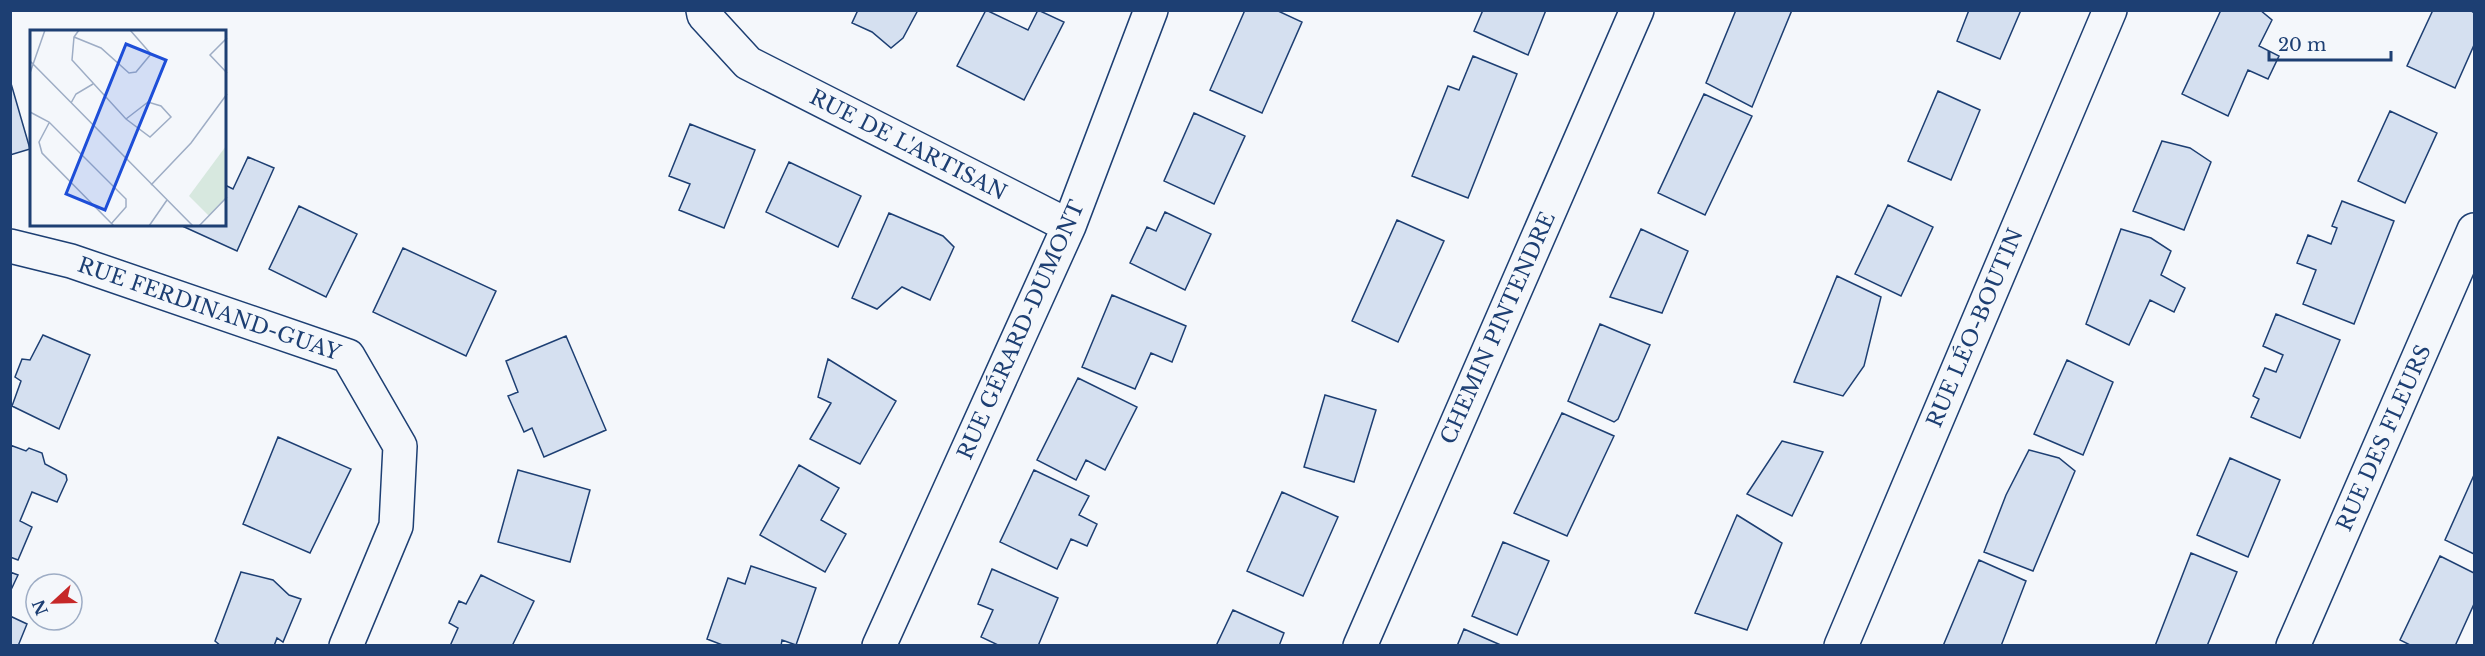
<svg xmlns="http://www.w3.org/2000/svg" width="2485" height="656" viewBox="0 0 2485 656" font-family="'Libre Baskerville',serif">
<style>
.building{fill:#d5e0f0;stroke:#1d3f73;stroke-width:1.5}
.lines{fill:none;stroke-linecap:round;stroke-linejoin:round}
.minor-casing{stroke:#1d3f73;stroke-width:36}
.tertiary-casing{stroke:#1d3f73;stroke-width:36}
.minor{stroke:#f4f7fb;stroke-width:33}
.tertiary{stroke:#f4f7fb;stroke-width:33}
.labels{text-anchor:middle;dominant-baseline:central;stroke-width:4.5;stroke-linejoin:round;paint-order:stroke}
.street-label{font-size:21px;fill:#1d3f73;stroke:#f4f7fb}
.inset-road{fill:none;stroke:#9eadc5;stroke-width:1.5}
.view{fill:#1d4ed8;fill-opacity:0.15;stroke:#1d4ed8;stroke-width:3}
.inset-edge{fill:none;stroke:#1d3f73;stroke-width:3}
</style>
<rect width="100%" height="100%" fill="#f4f7fb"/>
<!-- building -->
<path class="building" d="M858,10H918L903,38L891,48L872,32L852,23Z
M986,10L1028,30L1038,10L1064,22L1024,100L957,66Z
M1245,10H1276L1302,22L1262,113L1210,90Z
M1483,10H1546L1528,55L1474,31Z
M1736,10H1792L1752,107L1706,83Z
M1969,10H2021L2000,59L1957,41Z
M2221,10H2260L2272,20L2259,46L2279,56L2268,79L2248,70L2228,116L2182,94Z
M2433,10H2470L2474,13V45L2455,88L2407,66Z
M1473,56L1517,74L1468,198L1412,176L1448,86L1459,90Z
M10,80L30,149L10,155Z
M1938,91L1980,110L1951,180L1908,161Z
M1704,94L1752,116L1705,215L1658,193Z
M2390,111L2437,133L2405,203L2358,181Z
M1194,113L1245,136L1214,204L1164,181Z
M690,124L755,150L724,228L679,210L690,184L669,176Z
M2162,141L2190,148L2211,162L2184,230L2133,211Z
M248,157L274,168L237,251L180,225H225V185L233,189Z
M789,162L861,196L838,247L766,212Z
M2342,201L2394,221L2354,324L2303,304L2316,270L2297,263L2308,235L2331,244L2337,228L2332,226Z
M1888,205L1933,227L1901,296L1855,274Z
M299,206L357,234L326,297L269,269Z
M1165,212L1211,234L1185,290L1130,263L1147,227L1156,231Z
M889,213L943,236L954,247L930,300L902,287L877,309L852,298Z
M1397,220L1444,241L1398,342L1352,321Z
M1641,229L1688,251L1662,313L1610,297Z
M2121,229L2151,238L2171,251L2161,275L2185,288L2174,312L2150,300L2129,345L2086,324Z
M403,248L496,291L466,356L373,312Z
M1837,276L1881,297L1864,366L1843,396L1794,382Z
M1112,295L1186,326L1172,362L1151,353L1135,389L1082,367Z
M2276,314L2340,340L2300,438L2251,417L2259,399L2253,396L2265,368L2276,372L2283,355L2263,346Z
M1600,324L1650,345L1618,419L1614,422L1568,401Z
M43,335L90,355L59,429L12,406L21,381L15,377L22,359L30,360Z
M566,336L606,430L544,457L532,428L524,432L508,396L518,392L506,361Z
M828,359L896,401L860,464L810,439L831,403L818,397Z
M2067,360L2113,382L2083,455L2034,434Z
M1078,378L1137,407L1105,470L1086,460L1076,480L1037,460Z
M1325,395L1376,410L1354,482L1304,467Z
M1562,413L1614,436L1567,536L1514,513Z
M278,437L351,469L310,553L243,524Z
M1782,441L1823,452L1792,516L1747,494Z
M10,445L26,451L29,448L42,453L45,464L66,475L67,480L57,502L32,492L20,521L32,527L18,560L10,557Z
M2029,450L2059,458L2075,471L2033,571L1984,552L2006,495Z
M2230,458L2280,480L2248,557L2197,535Z
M799,465L839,488L821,520L846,534L825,572L760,535Z
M518,470L590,490L570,562L498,542Z
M1034,470L1089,496L1079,515L1097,524L1087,546L1071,539L1057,569L1000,542Z
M2474,475V554L2445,540Z
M1282,492L1338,517L1303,596L1247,571Z
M1737,515L1782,543L1747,630L1695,613Z
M1503,542L1549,561L1517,635L1472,616Z
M2191,553L2237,572L2207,646H2155Z
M2440,556L2474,573V604L2455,646H2412L2400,640Z
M1979,560L2026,581L2001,646H1943Z
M751,566L816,588L796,645L782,640L781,646H725L707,639L728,578L745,584Z
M992,569L1058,598L1038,646H1000L981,637L993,610L978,604Z
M10,572L18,575L10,592Z
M241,572L273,580L289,595L301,599L283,642L277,638L274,646H221L215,641Z
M481,575L534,601L512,646H450L458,628L449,623L459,601L466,604Z
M1233,610L1284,633L1279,646H1216Z
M10,616L27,624L18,646H10Z
M1464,629L1503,646H1457Z"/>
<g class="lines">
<defs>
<path id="minor" d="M703,10L704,15L748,63L1069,226
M10,246L71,261L348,356L400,446L396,526L346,646
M879,646L1069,226L1151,10
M1841,646L2110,10
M2293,646L2474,230"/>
<path id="tertiary" d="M1360,646L1637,10"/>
</defs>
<!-- minor casing -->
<use href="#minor" class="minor-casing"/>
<!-- tertiary casing -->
<use href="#tertiary" class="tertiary-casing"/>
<!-- minor -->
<use href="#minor" class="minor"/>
<!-- tertiary -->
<use href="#tertiary" class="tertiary"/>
</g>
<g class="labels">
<!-- street labels -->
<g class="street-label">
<text transform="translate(908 145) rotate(27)">RUE DE L'ARTISAN</text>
<text transform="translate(209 309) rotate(19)">RUE FERDINAND-GUAY</text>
<text transform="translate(1498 328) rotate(-66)">CHEMIN PINTENDRE</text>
<text transform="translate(1975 328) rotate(-67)">RUE LÉO-BOUTIN</text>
<text transform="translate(1021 330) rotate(-66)">RUE GÉRARD-DUMONT</text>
<text transform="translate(2384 438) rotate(-66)">RUE DES FLEURS</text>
</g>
</g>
<!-- overview -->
<g transform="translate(30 30)">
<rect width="196" height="196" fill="#f4f7fb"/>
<path d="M196,116V168L179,186L159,166Z" fill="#d7e8df"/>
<path class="inset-road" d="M49,0L44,7L42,30L96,89L120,107L141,87L131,76L118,72L96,89M44,7L71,18L99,43L106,42L121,24L100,0M197,8L180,25L197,43M0,31L163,196M0,43L15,0M41,73L46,64L63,54M0,82L19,92L96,169V177L81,194M19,93L9,112L12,123L84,196M121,155L161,113L197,64M119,196L137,170M169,196L197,167"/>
<path class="view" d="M96,14L136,30L75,180L36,164Z"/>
<rect width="196" height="196" class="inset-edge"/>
</g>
<!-- border -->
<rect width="2485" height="656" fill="none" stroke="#1d3f73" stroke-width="24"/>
<!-- north arrow -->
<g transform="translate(54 602) rotate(248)"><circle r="28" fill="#f4f7fb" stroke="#9eadc5" stroke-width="1.5"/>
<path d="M0-4.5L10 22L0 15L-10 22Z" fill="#c62828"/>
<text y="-9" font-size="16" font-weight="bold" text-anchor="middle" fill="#1d3f73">N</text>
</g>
<!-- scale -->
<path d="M2269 51v9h122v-9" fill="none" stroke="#1d3f73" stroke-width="3"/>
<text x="2278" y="51" font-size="18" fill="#1d3f73" stroke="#f4f7fb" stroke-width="4.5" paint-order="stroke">20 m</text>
</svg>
